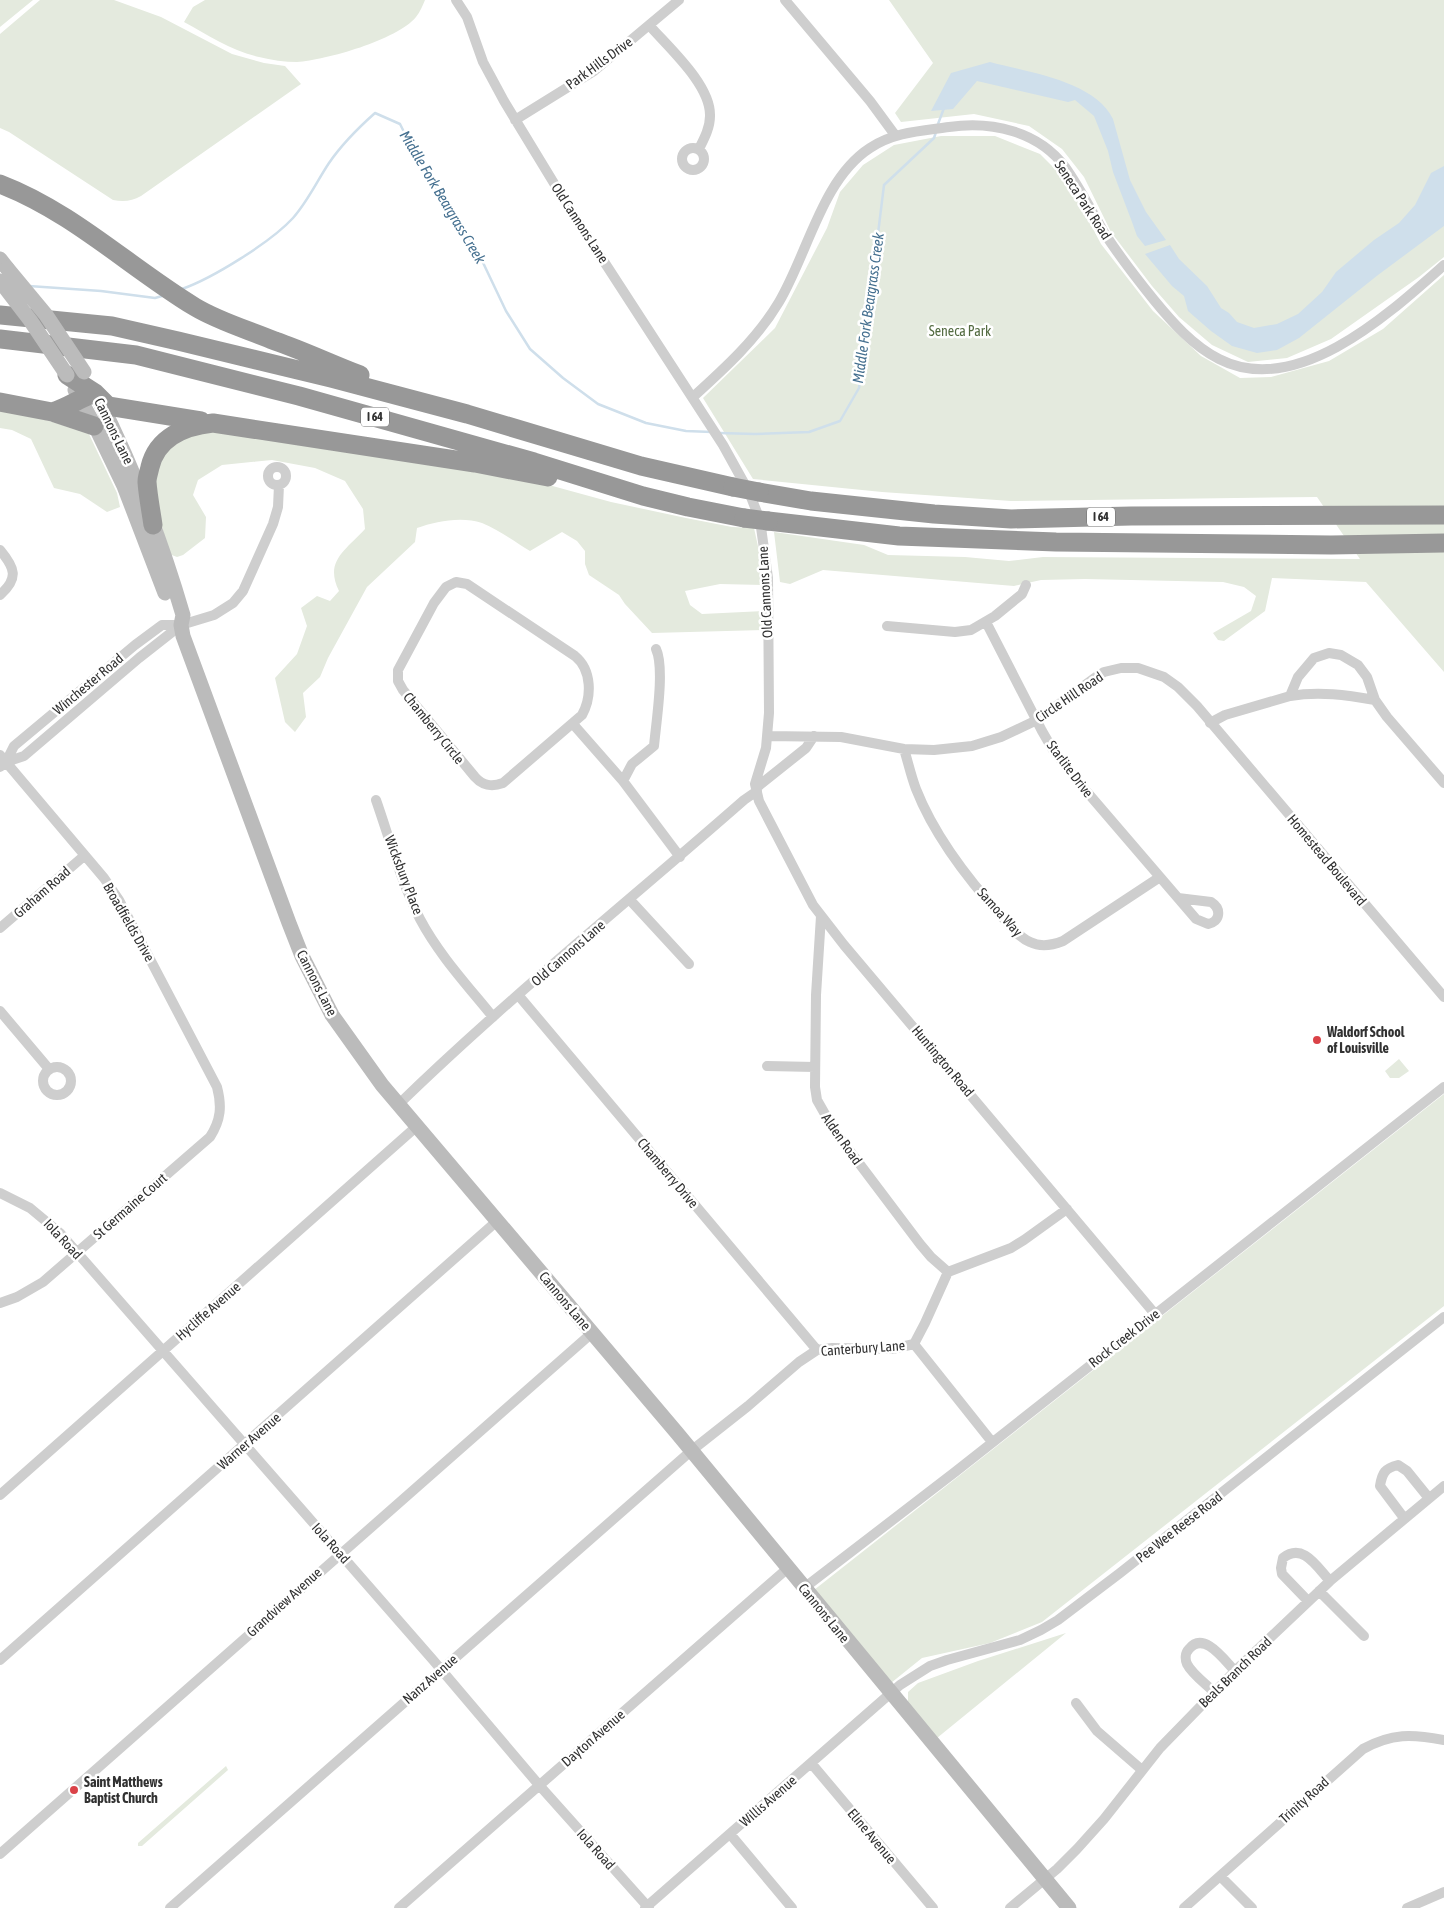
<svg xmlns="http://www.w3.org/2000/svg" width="1444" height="1908" viewBox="0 0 1444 1908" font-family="'Asap Condensed',sans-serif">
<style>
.green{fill:#e4eade}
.water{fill:#cfdfeb}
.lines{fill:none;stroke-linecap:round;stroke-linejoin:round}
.stream{stroke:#cfdfeb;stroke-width:2.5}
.street{stroke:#cecece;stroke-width:10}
.secondary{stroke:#bbb;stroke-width:15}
.highway{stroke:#989898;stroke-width:19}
.secondary-bridge{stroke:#bbb;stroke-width:15}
.highway-bridge{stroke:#989898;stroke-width:19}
.poi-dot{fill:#da4248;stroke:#fff;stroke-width:2}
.labels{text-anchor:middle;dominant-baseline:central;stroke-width:5;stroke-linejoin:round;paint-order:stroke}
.shield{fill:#fff;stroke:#6f6f6f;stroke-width:1}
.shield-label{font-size:12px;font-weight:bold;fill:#313131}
.street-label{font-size:14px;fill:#313131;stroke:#fff}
.park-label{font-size:14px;fill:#536b41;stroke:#fff}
.poi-label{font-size:14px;font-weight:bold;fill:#313131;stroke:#fff;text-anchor:start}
.water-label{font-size:15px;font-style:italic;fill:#446f8f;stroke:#fff}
</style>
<rect width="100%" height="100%" fill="#fff"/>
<!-- green -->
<path class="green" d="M0,0H33L0,27Z
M40,0H114L161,17L232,54L264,63L285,66L301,84L141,196C132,201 124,202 113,200L9,132L0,128V34Z
M205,0H425C423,5 420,12 416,17C397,40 326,60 297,62C285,62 271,60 259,57C232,51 208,35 184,22L193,7Z
M889,0H1444V257L1419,277L1331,339L1287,358L1248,362L1212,345L1179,317L1152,286L1111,232L1084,177L1062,149L1029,126L974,114L901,122L895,113L933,63Z
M941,136H995L1040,154L1069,183L1101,244L1153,311L1201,356L1240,378L1271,377L1329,361L1383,329L1444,275V672L1366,582L1272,578L1265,611L1224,641L1218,640L1213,633L1251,611L1256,596L1244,587L1223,582L1085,579L1041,580L1014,586L823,570L790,584L780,582L774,532L864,545L888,555L965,557L1009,561L1043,557L1360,559L1317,497L1011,501L882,492L753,479L703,398L775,328L827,228L840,192L863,165L894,145Z
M0,407L88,432L117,493L120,507L107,512L80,494L54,488L31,439L12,430L0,428Z
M218,430L516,476L611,502L686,518L732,527L754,528L759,551L763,585L720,584L685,591L690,605L702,614L764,611L765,630L652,633L625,604L619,595L589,575L585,564V551L577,541L562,532L530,551C515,542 499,530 482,523C462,516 436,521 417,528L415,542L367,587L328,658L320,677L303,693L306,717L295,732L285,722L275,678L297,654L307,626L301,608L317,596L330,601L339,591C324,561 346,550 365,529L363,509L345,481L315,468L272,460L222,465L198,480L193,495L206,517L205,538L183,555L177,557L169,554C160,517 140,465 180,440C190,434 207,433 218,430Z
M1399,1059L1409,1071L1399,1078H1390L1385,1071Z
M1444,1094V1306L1042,1622L990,1643L922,1658L891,1683L814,1590Z
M1066,1633L937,1738L908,1705V1692L918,1683L978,1661Z
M226,1766L228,1770L142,1846H138V1843Z"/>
<!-- water -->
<path class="water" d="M990,62C1027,72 1095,81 1113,119L1130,180L1146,212L1166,240L1145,246L1137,236L1132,222L1113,172L1108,151L1094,116L1075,100L1068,102L977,81L953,109L931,111L951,73Z
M1444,166V226L1378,275L1299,338L1277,350L1257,353L1232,346L1211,331L1188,311L1184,296L1172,286L1145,254L1170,245L1179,259L1207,286L1221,308L1229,313L1237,322L1254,328L1277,324L1298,314L1322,292L1336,272L1374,240L1399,223L1415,205L1431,173Z"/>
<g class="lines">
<!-- stream -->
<path class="stream" d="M938,124L944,108
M29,286L101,291L155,298L162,296
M182,289C213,278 271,242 293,218C308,201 317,181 329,163C342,144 357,129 375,113L400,124L412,148L445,203L477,250L506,311L530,349L563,378L598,404L646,423L686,431L712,432
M719,433L755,434L809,432L840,421L859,388L884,185L934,138L936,132"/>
<!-- street -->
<path class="street" d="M456,0L467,17L483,62L504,101L566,203L723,445L749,492L760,520L768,578L769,713L766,748L755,784L759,801L813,905L844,945L1155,1314
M785,0L870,101L895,135
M649,25C669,48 711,85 710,116C710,128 704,139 699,149
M515,120L594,71L679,0
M682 159a11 11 0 1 1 22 0a11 11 0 1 1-22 0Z
M693,397C725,368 757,339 779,302C808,253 822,179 870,148C894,132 921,131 949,127C992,121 1038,131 1065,167C1080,188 1092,212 1105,234C1120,257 1137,279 1154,300C1172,322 1193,346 1219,359C1297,399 1390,313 1444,265
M268 476a9 9 0 1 1 18 0a9 9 0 1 1-18 0Z
M0,550C15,568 19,578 0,595
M456,582L467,584L575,656C592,670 592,697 582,715L503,783C492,787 483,786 475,777L403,690L398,681V670L434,603L446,587Z
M986,622L1042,731L1053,750L1075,778L1196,919L1208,924C1220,922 1222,909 1211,902L1178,898
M887,626L955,632L971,630L995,616L1022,594L1026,585
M1290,696C1319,691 1347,695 1375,700
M1210,723L1225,715L1290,696L1298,677L1314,658L1329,653L1341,655L1358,665L1367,677L1375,700L1387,717L1444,783
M573,724L623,781L680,857
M767,736L841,737L904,749L934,750L972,746L1001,737L1037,720L1096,677L1104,672L1121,668H1138L1164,677L1178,687L1197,706L1444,997
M904,749C908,762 911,776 916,789C934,835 971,883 1004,919C1011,927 1020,938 1030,942C1040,947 1053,945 1063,941L1160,877
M0,755L104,878L119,900L217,1087C222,1106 221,1120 210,1137L43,1282L17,1297L0,1303
M6,762L14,746L135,645L162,625H181L214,615L233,603L243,591L273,524L278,507L279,485
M0,767L6,762L24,756L139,658L181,625
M623,781L632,764L654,746C656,723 665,668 656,649
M756,788L806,748L814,736
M376,800C390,840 401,882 420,919C439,955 468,986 493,1017
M630,900L689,964
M821,916L816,995L815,1087L817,1100L834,1130L920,1244L931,1257L948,1272
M0,928L84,856
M519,996L817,1350
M0,1011L49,1069
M767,1066L815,1067
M43 1081a14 14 0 1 1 28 0a14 14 0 1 1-28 0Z
M399,1104C508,998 629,901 744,800L757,791
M0,1193L30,1208L60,1233L433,1660L539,1785L649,1908
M914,1344L992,1442
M0,1495L416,1127
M1404,1518L1380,1486C1382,1473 1385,1468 1398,1465L1407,1471L1428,1497
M804,1588L955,1472L1444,1087
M1319,1591L1364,1636
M1308,1601L1282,1574L1281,1568L1283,1558C1303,1542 1317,1567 1330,1581
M0,1660L497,1221
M1214,1692C1206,1684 1192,1674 1187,1664C1185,1659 1185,1653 1189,1649C1204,1630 1225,1661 1235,1671
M1076,1703L1097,1731L1142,1770
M811,1763L933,1908
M730,1834L792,1908
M0,1854L592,1333
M1220,1876L1252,1908
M170,1908L691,1451L748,1406L799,1362L817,1350L832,1348L892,1349L914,1344L925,1323L948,1272L1011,1248L1024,1240L1067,1209
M399,1908L788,1568
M645,1908L900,1685L930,1666L947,1660L1020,1640L1041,1630L1058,1620L1120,1573L1444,1317
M1010,1908L1057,1869L1077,1849L1104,1819L1160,1748L1235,1671L1330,1581L1444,1486
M1184,1908L1363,1749C1392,1733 1412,1734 1444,1740
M1407,1908L1444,1892"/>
<!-- secondary -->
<path class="secondary" d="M0,259L7,268
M75,390L98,432L124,486L165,593
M98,398C133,467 161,540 183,615L181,625L183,636L289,923L302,956L332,1015L382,1085L677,1433L1069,1908"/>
<!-- highway -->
<path class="highway" d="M0,184C73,212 129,267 195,307C220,322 249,330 275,341C304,351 331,364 360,375
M0,315L112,326L178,341L331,378L467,414L641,466L733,487
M0,339L136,355L299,396L534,462L643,496L688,507L744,518
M67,375L95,393L108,406L201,421
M0,402L52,412L94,426
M52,412C67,408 80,398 95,393
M759,492L811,501L934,514L1011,519L1131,516L1444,515
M768,521L899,536L1056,542L1331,545L1444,543
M153,525C151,511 148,496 147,482C147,477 149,472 150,467C157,437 185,426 213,423L475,463L548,477"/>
<!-- secondary-bridge -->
<path class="secondary-bridge" d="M7,268L46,315L84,372
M0,281L30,320L67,375"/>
<!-- highway-bridge -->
<path class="highway-bridge" d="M733,487L759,492
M744,518L768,521"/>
</g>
<!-- markers -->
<g class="poi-dot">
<circle cx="1317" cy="1040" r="5"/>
<circle cx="74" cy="1790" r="5"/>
</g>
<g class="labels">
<!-- shield labels -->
<g class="shield">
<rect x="361" y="407.5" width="28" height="19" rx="4"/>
<rect x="1087" y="507.5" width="28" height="19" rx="4"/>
</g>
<g class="shield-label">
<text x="375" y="417">I 64</text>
<text x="1101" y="517">I 64</text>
</g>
<!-- street labels -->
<g class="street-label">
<text transform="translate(599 63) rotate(-36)">Park Hills Drive</text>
<text transform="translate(1083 200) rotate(57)">Seneca Park Road</text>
<text transform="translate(580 223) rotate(57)">Old Cannons Lane</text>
<text transform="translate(114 431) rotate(64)">Cannons Lane</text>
<text transform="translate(765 592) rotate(-93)">Old Cannons Lane</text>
<text transform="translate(88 684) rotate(-40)">Winchester Road</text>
<text transform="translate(1069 697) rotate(-34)">Circle Hill Road</text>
<text transform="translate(434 728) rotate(51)">Chamberry Circle</text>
<text transform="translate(1070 769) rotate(53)">Starlite Drive</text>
<text transform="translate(1327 860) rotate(50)">Homestead Boulevard</text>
<text transform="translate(404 875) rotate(69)">Wicksbury Place</text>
<text transform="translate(42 892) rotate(-41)">Graham Road</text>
<text transform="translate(1000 912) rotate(48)">Samoa Way</text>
<text transform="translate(129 922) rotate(60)">Broadfields Drive</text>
<text transform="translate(568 953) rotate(-41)">Old Cannons Lane</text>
<text transform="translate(317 983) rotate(63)">Cannons Lane</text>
<text transform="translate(943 1061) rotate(50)">Huntington Road</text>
<text transform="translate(842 1139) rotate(55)">Alden Road</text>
<text transform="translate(668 1173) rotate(50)">Chamberry Drive</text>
<text transform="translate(130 1206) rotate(-41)">St Germaine Court</text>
<text transform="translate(63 1239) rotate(47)">Iola Road</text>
<text transform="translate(565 1301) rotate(50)">Cannons Lane</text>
<text transform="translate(208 1311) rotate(-41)">Hycliffe Avenue</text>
<text transform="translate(1124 1338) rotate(-38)">Rock Creek Drive</text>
<text transform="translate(863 1348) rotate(-4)">Canterbury Lane</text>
<text transform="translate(249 1441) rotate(-41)">Warner Avenue</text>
<text transform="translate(1179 1527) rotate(-38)">Pee Wee Reese Road</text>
<text transform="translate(331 1543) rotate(48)">Iola Road</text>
<text transform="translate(284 1602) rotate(-42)">Grandview Avenue</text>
<text transform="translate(824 1613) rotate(51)">Cannons Lane</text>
<text transform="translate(1235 1672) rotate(-44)">Beals Branch Road</text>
<text transform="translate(430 1679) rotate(-41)">Nanz Avenue</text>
<text transform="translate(593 1738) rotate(-41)">Dayton Avenue</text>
<text transform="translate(1304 1800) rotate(-42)">Trinity Road</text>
<text transform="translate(768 1801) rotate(-41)">Willis Avenue</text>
<text transform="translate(872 1836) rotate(50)">Eline Avenue</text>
<text transform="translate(596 1849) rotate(48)">Iola Road</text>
</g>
<!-- park labels -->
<g class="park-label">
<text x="960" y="331">Seneca Park</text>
</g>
<!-- poi labels -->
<g class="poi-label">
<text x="1327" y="1032">Waldorf School<tspan x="1327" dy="16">of Louisville</tspan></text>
<text x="84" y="1782">Saint Matthews<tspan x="84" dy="16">Baptist Church</tspan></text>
</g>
<!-- water labels -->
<g class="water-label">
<text transform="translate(443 197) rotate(59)">Middle Fork Beargrass Creek</text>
<text transform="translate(868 308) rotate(-82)">Middle Fork Beargrass Creek</text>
</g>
</g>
</svg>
